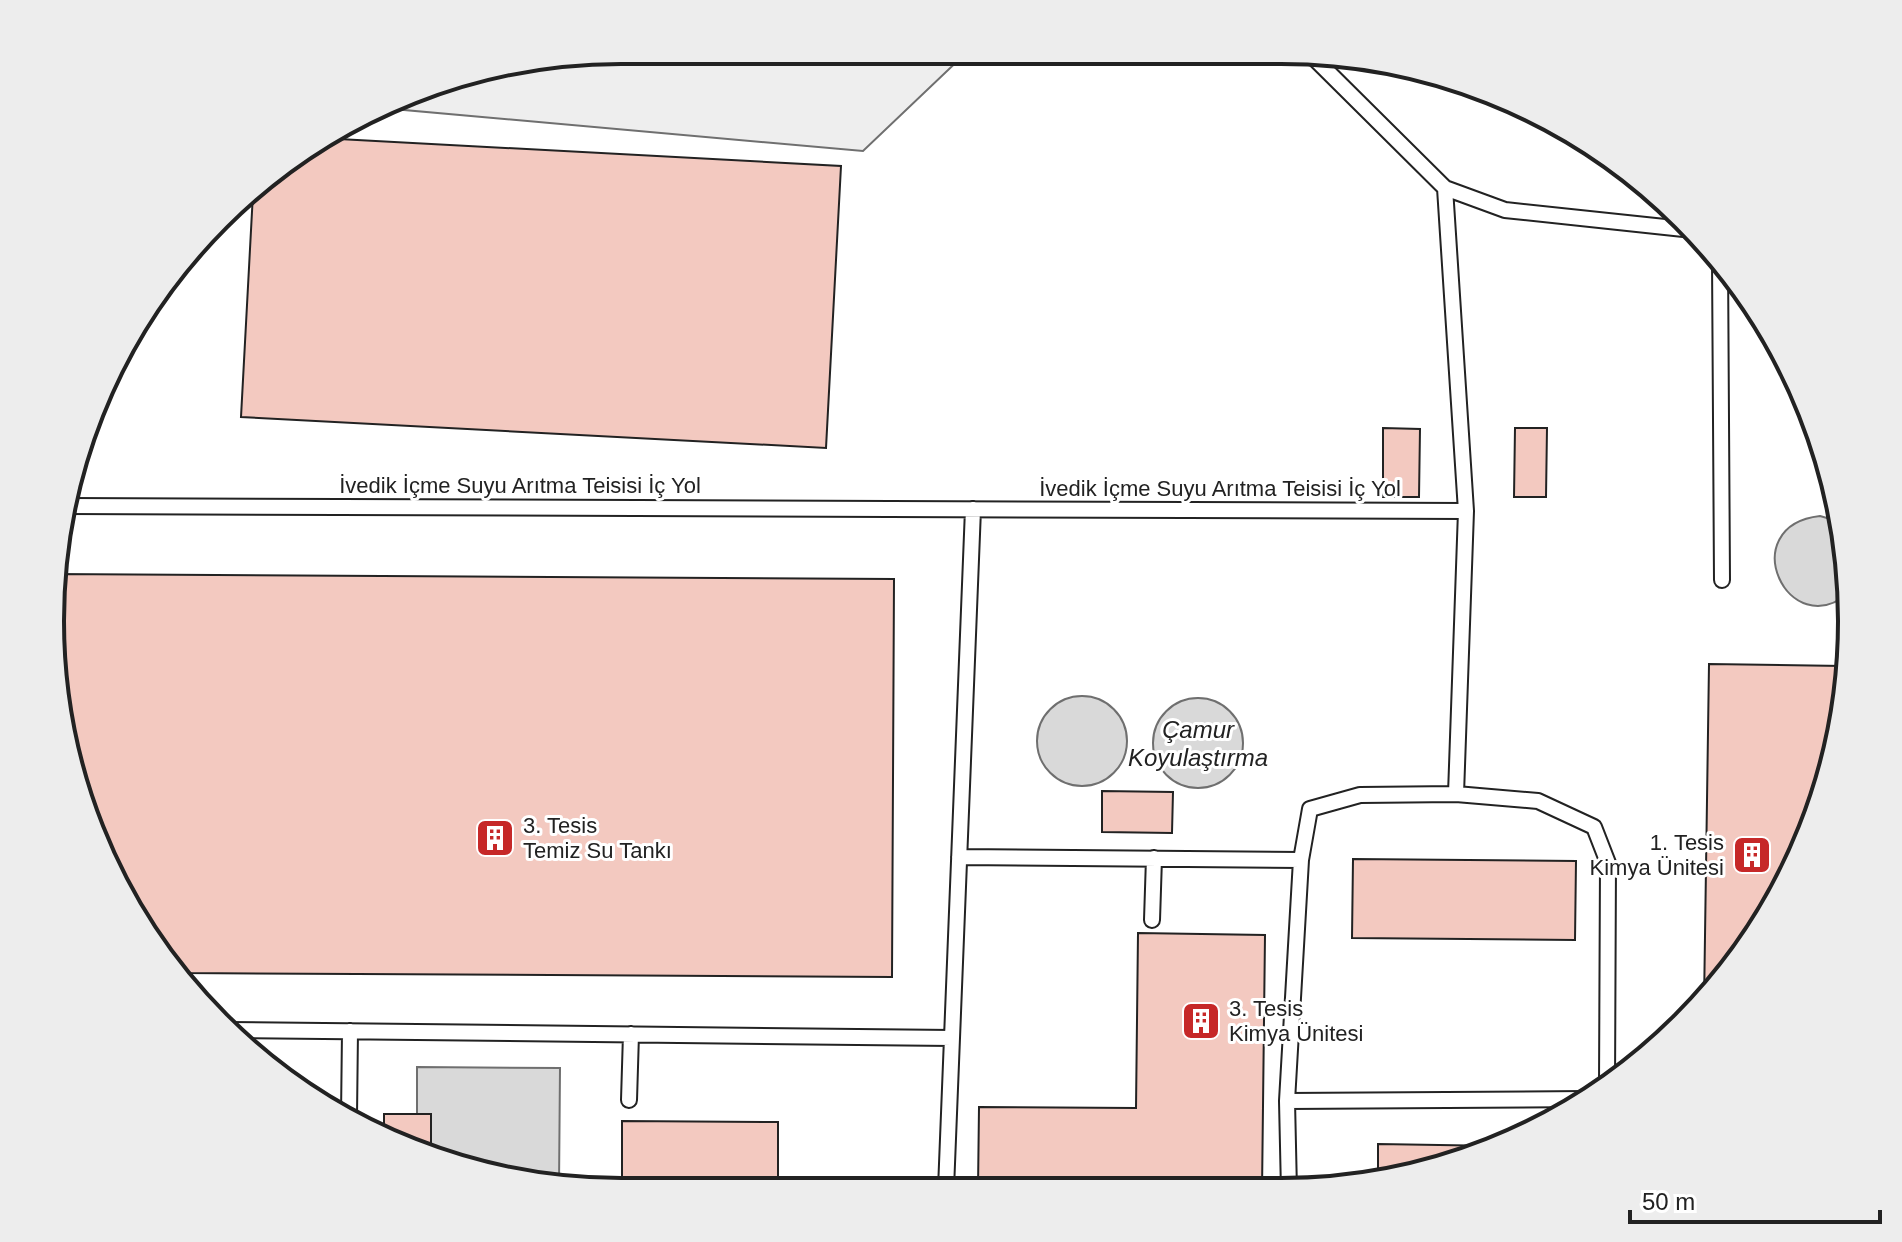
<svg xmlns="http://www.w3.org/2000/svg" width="1902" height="1242" viewBox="0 0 1902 1242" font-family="Helvetica,sans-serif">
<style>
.green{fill:#eee;stroke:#6f6f6f;stroke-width:2}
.water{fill:#d9d9d9;stroke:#6f6f6f;stroke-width:2}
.building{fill:#f3c9c0;stroke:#222;stroke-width:2}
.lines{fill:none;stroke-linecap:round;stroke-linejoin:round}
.lane-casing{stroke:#222;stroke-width:18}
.lane{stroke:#fff;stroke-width:14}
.labels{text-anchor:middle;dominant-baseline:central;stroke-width:6;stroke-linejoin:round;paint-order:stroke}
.street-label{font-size:22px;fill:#222;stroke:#fff}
.poi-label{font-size:22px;fill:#222;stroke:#fff;text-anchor:start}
.water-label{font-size:24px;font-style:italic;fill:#222;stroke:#fff}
.rim{fill:none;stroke:#222;stroke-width:4}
</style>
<rect width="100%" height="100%" fill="#fff"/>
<!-- green -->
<path class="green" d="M621,50L967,52L863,151L382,108L438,80Z"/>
<!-- water -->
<path class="water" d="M1820,516L1841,522L1851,583L1850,592C1788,646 1733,526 1820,516Z
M1037 741a45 45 0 1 1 90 0a45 45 0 1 1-90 0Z
M1153 743a45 45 0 1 1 90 0a45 45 0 1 1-90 0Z
M417,1067L560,1068L559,1187H547L431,1156V1114H417Z"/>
<!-- building -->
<path class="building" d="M320,138L841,166L826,448L241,417L253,193L303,146Z
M1383,428L1420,429L1419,497H1383Z
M1515,428H1547L1546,497H1514Z
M53,574L894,579L892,977L181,973L127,907L69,768L51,584Z
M1709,664L1843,666L1842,715L1822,804L1776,906L1704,1004Z
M1102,791L1173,792L1172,833L1102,832Z
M1353,859L1576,861L1575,940L1352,938Z
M1138,933L1265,935L1262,1191L978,1189L979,1107L1136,1108Z
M384,1114H431V1156L402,1148L384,1137Z
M622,1121L778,1122V1188H622Z
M1378,1144L1500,1146L1429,1172L1378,1181Z"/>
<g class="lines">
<defs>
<path id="lane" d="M1311,55L1445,188L1505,210L1693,230
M1445,188L1466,511L1456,794
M1720,259L1722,580
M67,506L1466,511
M959,857L1301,860
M1152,920L1154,858
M228,1030L952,1038
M629,1100L631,1034
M1287,1101L1588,1099
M349,1116L350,1031
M946,1189L973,509
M1289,1191L1287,1101L1301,860L1310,809L1360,795L1456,794L1538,801L1594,827L1608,863L1607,1087"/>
</defs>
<!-- lane casing -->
<use href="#lane" class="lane-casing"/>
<!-- lane -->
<use href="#lane" class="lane"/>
</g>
<!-- icons -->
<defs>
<symbol id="building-square" viewBox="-11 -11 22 22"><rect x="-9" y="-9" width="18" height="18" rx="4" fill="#c62828" stroke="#fff"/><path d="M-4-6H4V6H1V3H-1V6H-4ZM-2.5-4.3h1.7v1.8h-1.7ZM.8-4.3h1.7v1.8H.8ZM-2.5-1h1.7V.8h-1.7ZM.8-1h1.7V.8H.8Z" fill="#fff"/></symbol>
</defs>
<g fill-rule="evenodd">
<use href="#building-square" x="473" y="816" width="44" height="44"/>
<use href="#building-square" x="1730" y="833" width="44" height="44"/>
<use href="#building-square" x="1179" y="999" width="44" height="44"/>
</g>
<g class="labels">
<!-- street labels -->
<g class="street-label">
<text x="520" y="485">İvedik İçme Suyu Arıtma Teisisi İç Yol</text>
<text x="1220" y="488">İvedik İçme Suyu Arıtma Teisisi İç Yol</text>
</g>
<!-- poi labels -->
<g class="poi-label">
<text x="523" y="825">3. Tesis<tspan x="523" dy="25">Temiz Su Tankı</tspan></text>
<text x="1724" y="842" text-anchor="end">1. Tesis<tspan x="1724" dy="25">Kimya Ünitesi</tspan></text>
<text x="1229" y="1008">3. Tesis<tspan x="1229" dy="25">Kimya Ünitesi</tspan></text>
</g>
<!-- water labels -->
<g class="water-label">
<text x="1198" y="729">Çamur<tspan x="1198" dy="28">Koyulaştırma</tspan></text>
</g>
</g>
<!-- crop -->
<path d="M0 0H1902V1242H0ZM621 64H1281A557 557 0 0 1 1838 621V621A557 557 0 0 1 1281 1178H621A557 557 0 0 1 64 621V621A557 557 0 0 1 621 64Z" fill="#ededed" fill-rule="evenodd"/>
<path class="rim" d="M621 64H1281A557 557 0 0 1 1838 621V621A557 557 0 0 1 1281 1178H621A557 557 0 0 1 64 621V621A557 557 0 0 1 621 64Z"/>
<!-- scale -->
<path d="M1630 1210v12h250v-12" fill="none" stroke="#222222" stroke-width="4"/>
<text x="1642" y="1210" font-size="24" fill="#222222" stroke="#ffffff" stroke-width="6" paint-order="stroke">50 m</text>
</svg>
